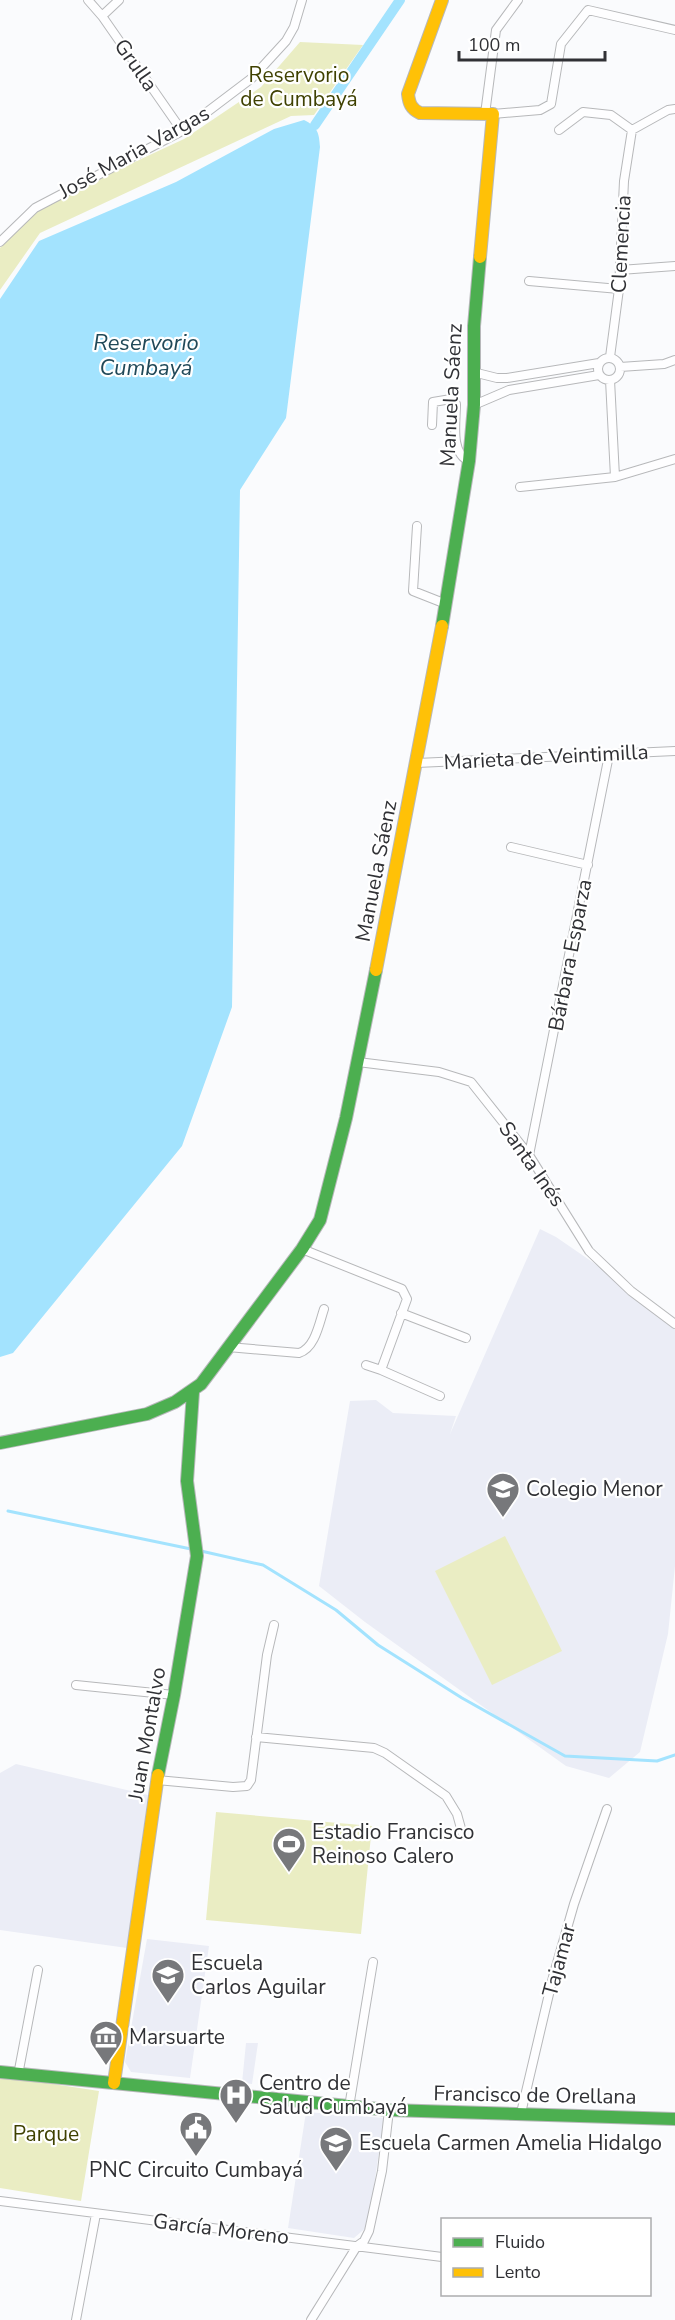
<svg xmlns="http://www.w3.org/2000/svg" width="675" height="2320" viewBox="0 0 675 2320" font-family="'Nunito Sans',sans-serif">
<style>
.built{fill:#ebedf6}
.green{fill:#eaedc3}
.water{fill:#a3e3fe}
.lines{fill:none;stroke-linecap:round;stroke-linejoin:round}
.stream{stroke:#a3e3fe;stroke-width:3}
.canal{stroke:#a3e3fe;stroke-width:10}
.street-casing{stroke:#b7b8ba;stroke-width:10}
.fast-casing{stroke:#b7b8ba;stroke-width:14}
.slow-casing{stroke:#b7b8ba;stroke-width:14}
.street{stroke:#fefeff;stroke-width:8}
.fast{stroke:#4caf50;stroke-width:12}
.slow{stroke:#ffc107;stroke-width:12}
.labels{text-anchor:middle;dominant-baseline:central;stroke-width:4.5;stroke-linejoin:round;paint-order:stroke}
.street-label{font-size:21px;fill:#303135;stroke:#fff}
.park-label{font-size:21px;fill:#3f4101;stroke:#fff}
.poi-label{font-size:21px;fill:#303135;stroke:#fff;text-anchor:start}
.water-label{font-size:22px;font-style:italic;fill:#204959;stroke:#fff}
</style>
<rect width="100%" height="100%" fill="#fafbfd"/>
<!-- built -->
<path class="built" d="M540,1229L556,1237L620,1281L675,1325V1566L668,1634L640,1752L609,1778L566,1766L365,1622L319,1586L350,1401L376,1400L393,1413L456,1416L450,1434Z
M16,1764L148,1795L127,1948L0,1930V1773Z
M147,1939L209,1946L190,2078L131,2072L125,2062Z
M246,2043H258L252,2084L242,2083Z
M306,2112L384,2118L368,2226L354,2238L288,2228Z"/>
<!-- green -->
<path class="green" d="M300,42L363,45L314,115L291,116L40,233L0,290V248L38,207L184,139L261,87Z
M505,1536L562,1651L492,1685L435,1571Z
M216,1812L372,1826L361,1934L206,1920Z
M0,2076L99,2091L81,2201L0,2188Z"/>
<!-- water -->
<path class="water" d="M304,120C318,127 319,133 320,147L286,418L240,490L232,1007L182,1146L13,1353L0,1357V299L39,241L176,182L274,129Z"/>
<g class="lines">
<!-- stream -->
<path class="stream" d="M8,1511L191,1549
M201,1551L263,1565L336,1610L378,1645L462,1698L565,1756L657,1761L675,1755"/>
<!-- canal -->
<path class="canal" d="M315,125L400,0"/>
<defs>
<path id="street" d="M88,0L102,16L182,131
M102,16L119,0
M485,114L496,30L518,0
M493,114L540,110L551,104L561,44L588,10L675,30
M559,130L583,112L611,115L632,130L668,110L675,109
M0,242L35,208L182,131L252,78L286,41L294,27L302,0
M620,270L675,266
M529,281L619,289
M610,357L619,289L624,181L632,130
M598 369a11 11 0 1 1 22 0a11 11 0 1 1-22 0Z
M620,367L664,364L675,360
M473,372L497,378H507L599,363
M610,380L615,477
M474,405L509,390L599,375
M432,425L433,402L451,399L456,404C456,422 450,453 469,461
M520,487L615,477L675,459
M417,526L413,591L446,604
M417,763L675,751
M511,847L588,865
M358,1062L439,1072L471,1082L529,1155L589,1251L631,1291L675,1324
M529,1155L609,755
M302,1249L402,1289L407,1299L381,1370L366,1365
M401,1313L466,1338
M228,1347L299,1353C315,1348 319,1324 324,1309
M381,1370L440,1396
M76,1685L174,1695
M256,1737L374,1748L385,1753L446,1796L457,1814L462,1832
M157,1780L233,1787L247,1786L251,1780L267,1655L274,1625
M18,2075L38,1970
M349,2107L373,1962
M521,2113L553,1977L574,1904L607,1809
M0,2201L442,2257
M76,2320L96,2214
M311,2320L357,2246L364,2241L369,2231L382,2171L389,2110"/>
<path id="fast" d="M442,626L469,461L474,405V326L480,257
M0,1443L147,1414L175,1402L201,1384L302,1249L320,1220L346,1118L376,970
M158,1775L174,1695L197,1556L187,1481L193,1392
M0,2072L389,2110L675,2119"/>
<path id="slow" d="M442,0L408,94C409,103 411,109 420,113L493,114L480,257
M376,970L442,626
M114,2083L158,1775"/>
</defs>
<!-- street casing -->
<use href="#street" class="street-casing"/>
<!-- fast casing -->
<use href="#fast" class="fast-casing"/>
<!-- slow casing -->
<use href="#slow" class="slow-casing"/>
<!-- street -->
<use href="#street" class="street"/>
<!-- fast -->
<use href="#fast" class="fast"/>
<!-- slow -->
<use href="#slow" class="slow"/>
</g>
<!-- icons -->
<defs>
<symbol id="school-pin" viewBox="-11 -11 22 30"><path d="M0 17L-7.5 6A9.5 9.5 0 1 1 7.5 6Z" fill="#77787b" stroke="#fff"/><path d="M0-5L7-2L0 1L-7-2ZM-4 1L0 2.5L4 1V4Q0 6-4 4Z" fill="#fff"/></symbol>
<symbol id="stadium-pin" viewBox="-11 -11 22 30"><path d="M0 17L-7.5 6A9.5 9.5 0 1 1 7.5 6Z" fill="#77787b" stroke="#fff"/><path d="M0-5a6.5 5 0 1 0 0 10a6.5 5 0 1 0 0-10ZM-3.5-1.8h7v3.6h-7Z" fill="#fff"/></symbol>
<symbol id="museum-pin" viewBox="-11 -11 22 30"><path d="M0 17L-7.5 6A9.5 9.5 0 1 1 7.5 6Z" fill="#77787b" stroke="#fff"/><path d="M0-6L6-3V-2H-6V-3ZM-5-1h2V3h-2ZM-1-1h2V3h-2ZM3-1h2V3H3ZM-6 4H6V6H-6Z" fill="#fff"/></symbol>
<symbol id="hospital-pin" viewBox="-11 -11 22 30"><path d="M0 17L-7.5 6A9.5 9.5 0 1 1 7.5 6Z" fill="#77787b" stroke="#fff"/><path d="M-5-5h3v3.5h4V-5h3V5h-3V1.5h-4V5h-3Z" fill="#fff"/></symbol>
<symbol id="civic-pin" viewBox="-11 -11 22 30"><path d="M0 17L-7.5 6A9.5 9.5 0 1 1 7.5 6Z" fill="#77787b" stroke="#fff"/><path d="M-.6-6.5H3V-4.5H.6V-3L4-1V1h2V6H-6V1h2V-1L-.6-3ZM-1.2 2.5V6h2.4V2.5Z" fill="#fff"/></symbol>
</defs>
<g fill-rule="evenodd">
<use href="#school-pin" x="484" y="1470" width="38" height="52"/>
<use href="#stadium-pin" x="270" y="1825" width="38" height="52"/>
<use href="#school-pin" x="149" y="1956" width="38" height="52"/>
<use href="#museum-pin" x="87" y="2018" width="38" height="52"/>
<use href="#hospital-pin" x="217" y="2076" width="38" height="52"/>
<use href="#civic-pin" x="177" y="2109" width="38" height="52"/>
<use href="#school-pin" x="317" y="2124" width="38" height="52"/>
</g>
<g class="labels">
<!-- street labels -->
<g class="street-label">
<text transform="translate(136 65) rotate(55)">Grulla</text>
<text transform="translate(134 152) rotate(-29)">José Maria Vargas</text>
<text transform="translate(621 244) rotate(-87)">Clemencia</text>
<text transform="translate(451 395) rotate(-87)">Manuela Sáenz</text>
<text transform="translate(546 757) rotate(-3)">Marieta de Veintimilla</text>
<text transform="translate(376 871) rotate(-79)">Manuela Sáenz</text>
<text transform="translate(570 955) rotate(-79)">Bárbara Esparza</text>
<text transform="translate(532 1164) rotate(55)">Santa Inés</text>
<text transform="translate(147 1734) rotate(-80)">Juan Montalvo</text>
<text transform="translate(559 1960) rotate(-75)">Tajamar</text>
<text transform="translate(535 2095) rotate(1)">Francisco de Orellana</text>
<text transform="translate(221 2229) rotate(7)">García Moreno</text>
</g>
<!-- park labels -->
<g class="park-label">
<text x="299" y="75">Reservorio<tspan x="299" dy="24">de Cumbayá</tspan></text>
<text x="46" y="2134">Parque</text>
</g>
<!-- poi labels -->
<g class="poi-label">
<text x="526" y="1489">Colegio Menor</text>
<text x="312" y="1832">Estadio Francisco<tspan x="312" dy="24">Reinoso Calero</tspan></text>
<text x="191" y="1963">Escuela<tspan x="191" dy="24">Carlos Aguilar</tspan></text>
<text x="129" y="2037">Marsuarte</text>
<text x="259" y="2083">Centro de<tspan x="259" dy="24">Salud Cumbayá</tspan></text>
<text x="359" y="2143">Escuela Carmen Amelia Hidalgo</text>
<text x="196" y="2170" text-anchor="middle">PNC Circuito Cumbayá</text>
</g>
<!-- water labels -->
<g class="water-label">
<text x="146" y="343">Reservorio<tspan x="146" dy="25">Cumbayá</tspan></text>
</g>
</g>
<!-- legend -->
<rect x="441" y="2218" width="210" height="78" fill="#ffffff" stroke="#acadae" stroke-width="1.5"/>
<rect x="453" y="2238" width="30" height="9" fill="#4caf50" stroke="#acadae" stroke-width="1.5"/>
<text x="495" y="2248" font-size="18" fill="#303135">Fluido</text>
<rect x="453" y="2268" width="30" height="9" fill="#ffc107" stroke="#acadae" stroke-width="1.5"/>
<text x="495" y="2278" font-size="18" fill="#303135">Lento</text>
<!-- scale -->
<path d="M459 51v9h146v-9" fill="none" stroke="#303135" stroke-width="3"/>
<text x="468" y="51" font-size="18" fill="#303135" stroke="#ffffff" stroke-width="4.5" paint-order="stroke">100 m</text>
</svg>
